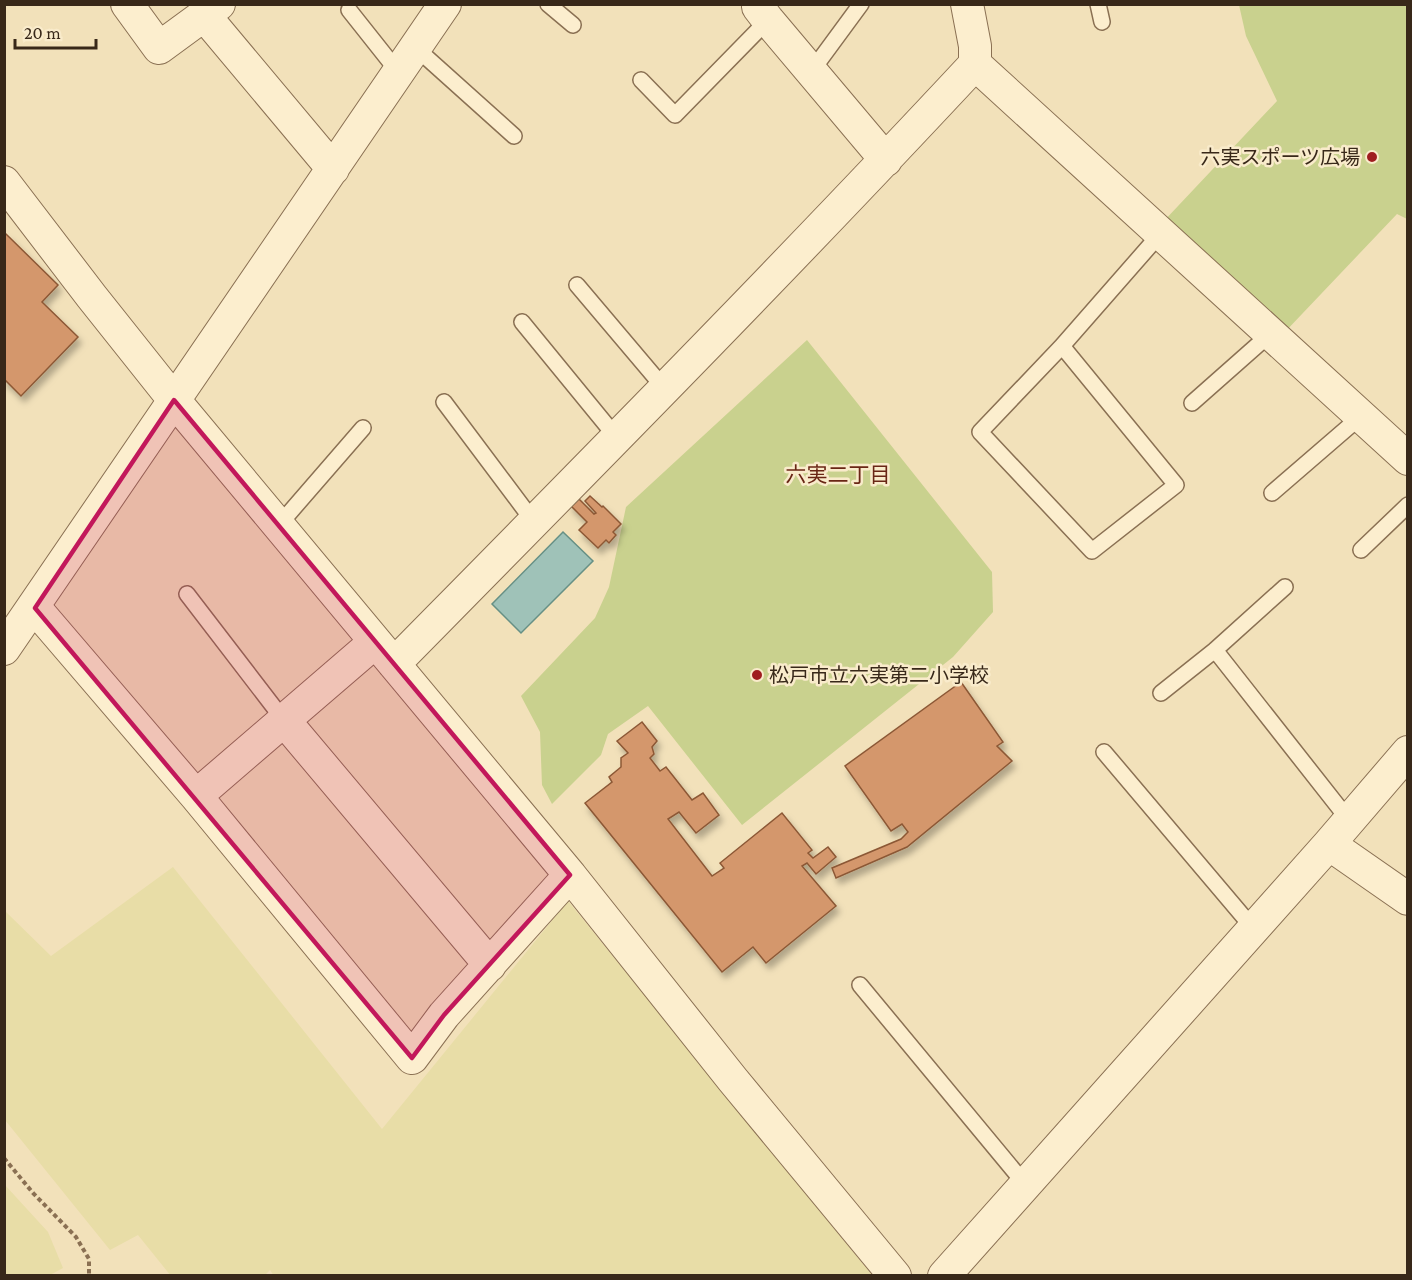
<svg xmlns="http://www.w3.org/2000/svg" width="1412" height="1280" viewBox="0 0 1412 1280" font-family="'Crimson Pro','Noto Sans JP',serif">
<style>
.farmland{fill:#e8dda7}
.green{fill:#c9d18e}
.water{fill:#9fc2b8;stroke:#669085;stroke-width:1.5}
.building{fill:#d4976c;stroke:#8c5836;stroke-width:1.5;filter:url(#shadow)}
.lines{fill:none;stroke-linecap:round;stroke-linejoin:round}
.lane-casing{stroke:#8a7053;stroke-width:18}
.street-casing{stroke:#8a7053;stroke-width:34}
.path{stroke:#8a7053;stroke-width:4;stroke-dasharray:4.5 3;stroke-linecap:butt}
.lane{stroke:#fceece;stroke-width:15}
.street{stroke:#fceece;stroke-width:32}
.marked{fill:#c2185b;fill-opacity:0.2;stroke:#c2185b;stroke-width:4.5;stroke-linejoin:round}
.poi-dot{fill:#9f1d1f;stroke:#f9ebcb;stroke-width:2}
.labels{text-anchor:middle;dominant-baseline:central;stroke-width:5;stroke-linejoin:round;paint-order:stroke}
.poi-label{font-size:20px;fill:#382819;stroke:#f9ebcb;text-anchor:end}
.neighbourhood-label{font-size:21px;fill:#692615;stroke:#f9ebcb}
</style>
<defs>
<filter id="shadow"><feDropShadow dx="3.5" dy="6" stdDeviation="3" flood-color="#0004"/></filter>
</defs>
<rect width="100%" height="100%" fill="#f2e1ba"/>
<!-- farmland -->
<path class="farmland" d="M173,867L382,1129L568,901L872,1275L274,1276L270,1270L265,1275L171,1276L138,1235L110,1250L5,1120L4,910L51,956Z
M5,1185L48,1232L63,1268L50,1275H5Z"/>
<!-- green -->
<path class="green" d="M1239,5H1407V219L1397,214L1283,334L1162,223L1277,101L1246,36Z
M807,340L992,572L993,612L953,657L742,825L648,706L608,734L601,755L552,804L542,785L540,732L521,696L595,618L609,587L626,507Z"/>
<!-- water -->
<path class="water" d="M563,532L593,561L521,633L492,604Z"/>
<!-- building -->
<path class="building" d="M6,234L58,285L42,302L78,337L21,396L6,381L4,382V236Z
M576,496L594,514L596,513L585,501L590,496L602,507L603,506L621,524L613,532L616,535L609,543L606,540L598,548L579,530L587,522L569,504Z
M961,682L1003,742L997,746L1012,761L907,847L836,878L832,868L901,839L908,832L902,824L891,831L845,766Z
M642,722L657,741L652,747L654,754L650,758L660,771L666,767L692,800L703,793L719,815L696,833L679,812L668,819L712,876L724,868L720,863L782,813L812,850L808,853L813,858L828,847L836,857L816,874L807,863L802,866L836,906L766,963L753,947L722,972L585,803L612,782L609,777L621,767V758L628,753L617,741Z"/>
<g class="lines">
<defs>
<path id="lane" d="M548,4L573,25
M1098,4L1102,22
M349,10L399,73
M416,48L514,136
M811,72L861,4
M641,80L675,115L768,20
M577,285L665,389
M522,322L617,438
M1062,346L980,432L1092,551L1176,485L1062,346L1161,233
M444,402L534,522
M1192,403L1270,334
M1272,493L1360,417
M278,526L363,428
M1361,550L1408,505
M187,594L283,719
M1215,650L1348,819
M1161,693L1215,650L1285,587
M1104,752L1253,928
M860,985L1025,1184"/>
<path id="street" d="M127,4L159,48L219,4
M760,4L758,7L768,20L886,160
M967,4L975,46V64
M204,15L333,169
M4,182L92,297L174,400L570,875L733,1080L895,1276
M35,608L196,796L412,1058L444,1015L570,875
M4,649L445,4
M394,664C589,466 785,268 975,64L1408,459
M283,719L490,965
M196,796L375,642
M1329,844L1408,899
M944,1276L1329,844L1408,752"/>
</defs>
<!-- lane casing -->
<use href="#lane" class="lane-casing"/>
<!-- street casing -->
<use href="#street" class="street-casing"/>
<!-- path -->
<path class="path" d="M4,1158L33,1193L76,1237L89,1259V1276"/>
<!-- lane -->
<use href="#lane" class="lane"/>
<!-- street -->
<use href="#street" class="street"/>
</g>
<!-- marked area -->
<path class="marked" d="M174,400L570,875L444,1015L412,1058L35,608Z"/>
<!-- markers -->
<g class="poi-dot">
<circle cx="1372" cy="157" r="6"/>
<circle cx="757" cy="675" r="6"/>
</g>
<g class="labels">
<!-- poi labels -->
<g class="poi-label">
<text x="1360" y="157">六実スポーツ広場</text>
<text x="769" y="675" text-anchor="start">松戸市立六実第二小学校</text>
</g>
<!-- neighbourhood labels -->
<g class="neighbourhood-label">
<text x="838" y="475">六実二丁目</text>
</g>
</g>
<!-- border -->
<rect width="1412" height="1280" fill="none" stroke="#382819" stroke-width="12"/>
<!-- scale -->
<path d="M15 39v9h81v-9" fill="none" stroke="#382819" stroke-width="3"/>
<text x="24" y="39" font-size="18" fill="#382819" stroke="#f9ebcb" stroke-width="4.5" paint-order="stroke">20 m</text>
</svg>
